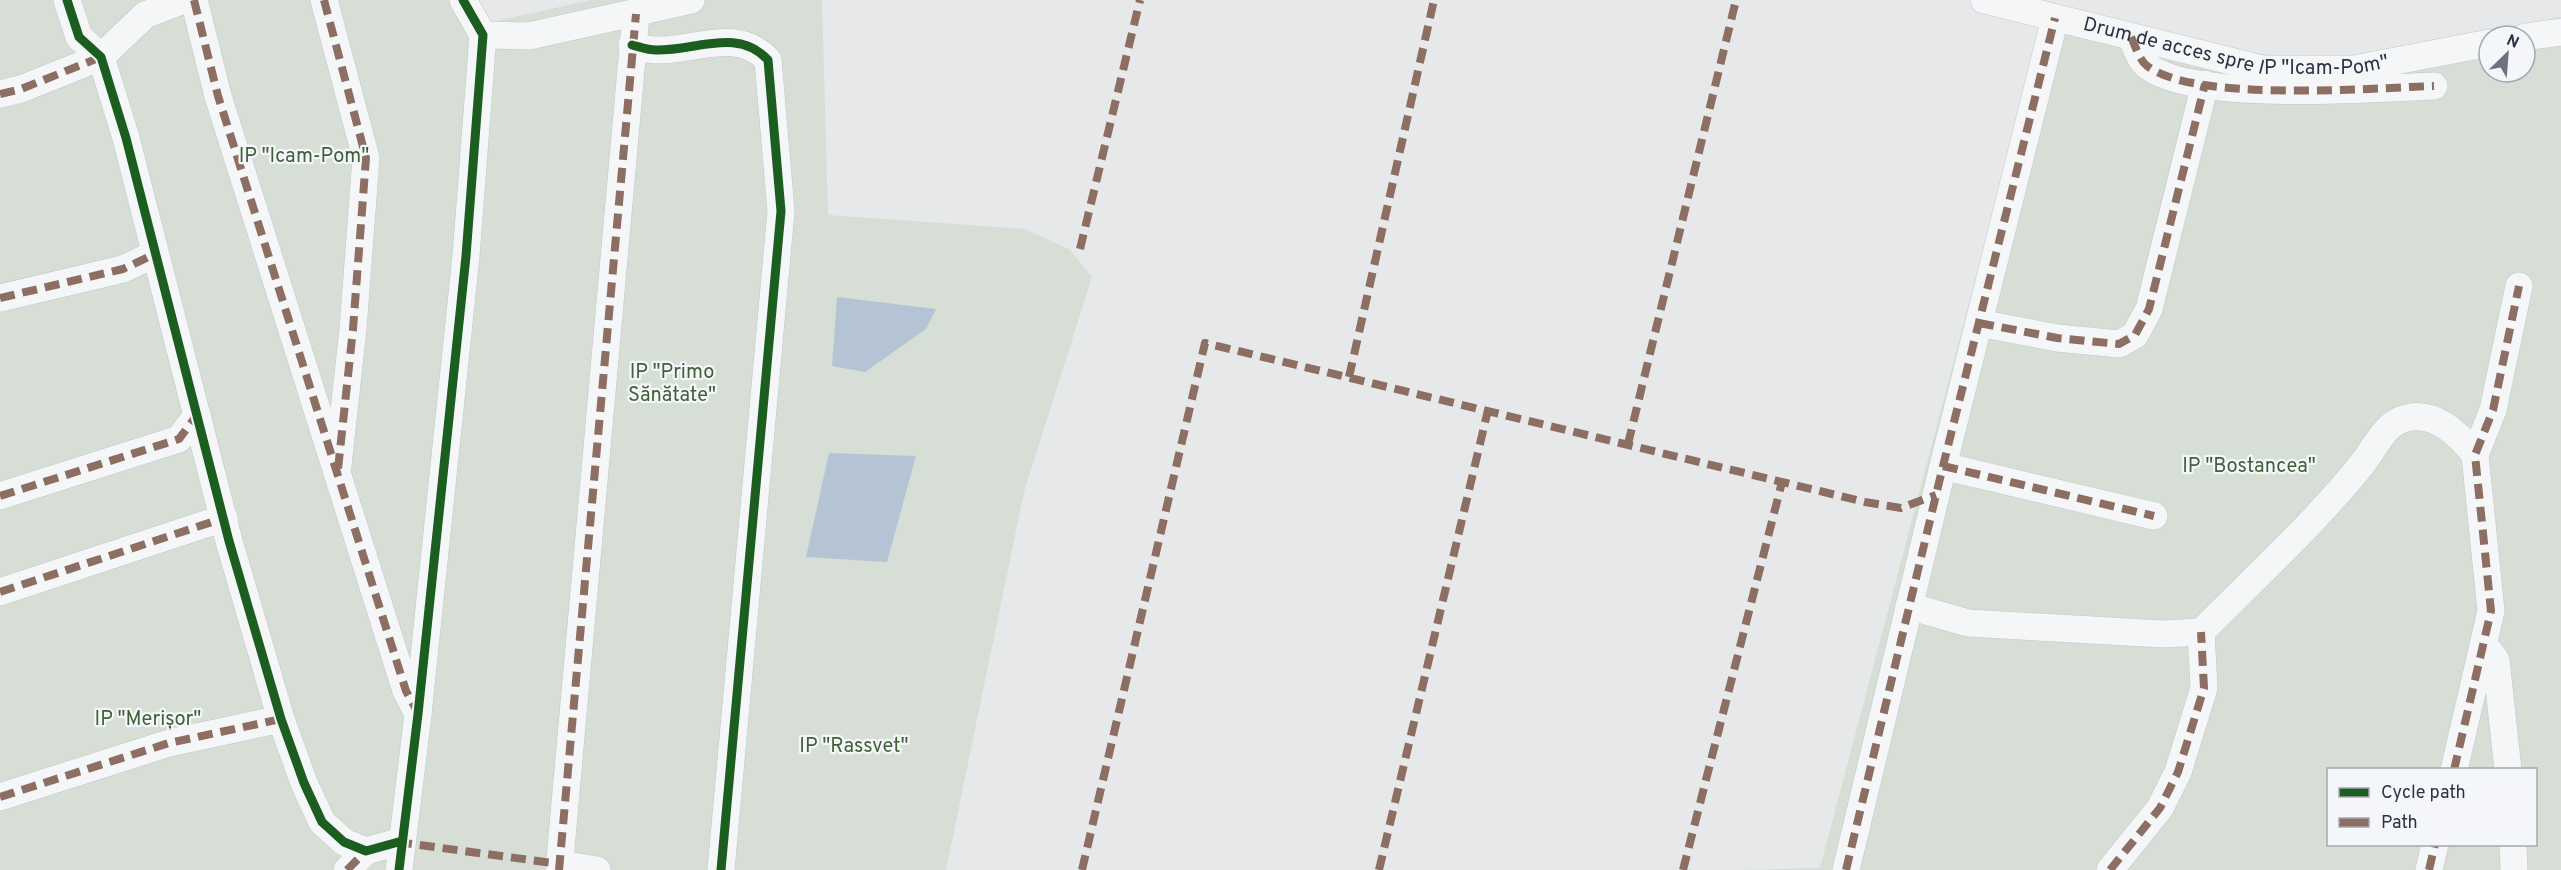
<svg xmlns="http://www.w3.org/2000/svg" width="2561" height="870" viewBox="0 0 2561 870" font-family="Overpass,sans-serif">
<style>
.green{fill:#d6ded6;fill-rule:evenodd}
.water{fill:#b4c4d5}
.lines{fill:none;stroke-linecap:round;stroke-linejoin:round}
.minor-casing{stroke:#c4c6c8;stroke-width:28}
.minor{stroke:#f5f6f7;stroke-width:27}
.quiet{stroke:#8d6e63;stroke-width:8;stroke-dasharray:15 8;stroke-linecap:butt}
.cycleway-casing{stroke:#f4f6f9;stroke-width:13}
.cycleway{stroke:#1b5e20;stroke-width:9}
.labels{text-anchor:middle;dominant-baseline:central;stroke-width:4.5;stroke-linejoin:round;paint-order:stroke}
.street-label{font-size:20px;fill:#2b3445;stroke:#f4f6f9}
.park-label{font-size:20px;fill:#3f6138;stroke:#f4f6f9}
</style>
<rect width="100%" height="100%" fill="#e6e8ea"/>
<!-- green -->
<path class="green" d="M0,0H476L488,23L591,0H822L828,215L1025,229L1069,249L1092,277L1024,492L946,870H0Z
M2561,17V870H1741L1820,868L2043,24L2324,62ZM2489,36H2525V72H2489ZM2328,770H2536V844H2328Z"/>
<!-- water -->
<path class="water" d="M837,297L936,309L926,329L865,372L832,366Z
M829,453L916,456L887,562L806,557Z"/>
<g class="lines">
<defs>
<g id="minor">
<path d="M67,0L79,37L101,57L126,138L229,541L281,719L304,783L322,822L344,842L366,851L402,841"/>
<path d="M194,0L218,96L406,691L418,714"/>
<path d="M324,0L366,158L353,329L338,465"/>
<path id="s1" d="M1984,0L2263,69H2354L2489,43"/>
<path d="M483,35L529,36L691,0"/>
<path d="M2131,37C2135,45 2139,59 2146,65C2192,103 2371,88 2434,86"/>
<path d="M2525,37L2561,32"/>
<path d="M632,45C640,47 648,50 656,50C695,51 738,27 768,60L781,211L721,870"/>
<path d="M0,94L21,89L101,57L145,15L184,0"/>
<path d="M0,298L123,269L155,254"/>
<path d="M1979,323L2057,338L2119,344L2135,335L2149,309L2205,84"/>
<path d="M1943,466L2154,516"/>
<path d="M0,496L179,439L197,415"/>
<path d="M0,592L224,518"/>
<path d="M1909,606L1968,623L2162,634L2201,632C2254,578 2317,521 2363,463C2374,449 2385,424 2403,419C2433,409 2458,433 2475,455"/>
<path d="M2484,644L2496,660L2508,770"/>
<path d="M2454,770L2491,611L2475,455L2493,410L2519,286"/>
<path d="M0,797L169,743L281,719"/>
<path d="M2513,844L2514,870"/>
<path d="M560,864L597,870"/>
<path d="M347,870L366,851"/>
<path d="M399,870L418,714L466,256L483,35L463,0"/>
<path d="M559,870L636,14"/>
<path d="M1846,870L1943,466L2055,18"/>
<path d="M2110,870L2160,808L2178,772L2204,688L2201,632"/>
<path d="M2429,870L2435,844"/>
</g>
</defs>
<!-- minor casing -->
<use href="#minor" class="minor-casing"/>
<!-- minor -->
<use href="#minor" class="minor"/>
<!-- quiet -->
<path class="quiet" d="M194,0L218,96L406,691L417,711
M324,0L366,158L353,329L338,469
M2131,37C2135,45 2139,59 2146,65C2192,103 2371,88 2434,86
M0,94L21,89L101,57
M1080,249L1140,0
M0,298L123,269L155,254
M1979,323L2057,338L2119,344L2135,335L2149,309L2205,84
M1349,377L1434,0
M1628,444L1736,0
M1943,466L2154,516
M0,496L179,439L197,415
M0,592L224,518
M2454,770L2491,611L2475,455L2493,410L2519,286
M0,797L169,743L281,719
M397,842L560,864
M347,870L366,851
M559,870L636,14
M1082,870L1205,343L1865,502L1901,508L1936,495
M1379,870L1488,410
M1683,870L1782,482
M1846,870L1943,466L2055,18
M2110,870L2160,808L2178,772L2204,688L2201,632
M2429,870L2435,844"/>
<defs>
<path id="cycleway" d="M67,0L79,37L101,57L126,138L229,541L281,719L304,783L322,822L344,842L366,851L402,841
M632,45C640,47 648,50 656,50C695,51 738,27 768,60L781,211L721,870
M399,870L418,714L466,256L483,35L463,0"/>
</defs>
<!-- cycleway casing -->
<use href="#cycleway" class="cycleway-casing"/>
<!-- cycleway -->
<use href="#cycleway" class="cycleway"/>
</g>
<g class="labels">
<!-- street labels -->
<g class="street-label">
<text stroke="none"><textPath href="#s1" startOffset="258">Drum de acces spre IP "Icam-Pom"</textPath></text>
</g>
<!-- park labels -->
<g class="park-label">
<text x="304" y="157">IP "Icam-Pom"</text>
<text x="672" y="373">IP "Primo<tspan x="672" dy="23">Sănătate"</tspan></text>
<text x="2249" y="467">IP "Bostancea"</text>
<text x="148" y="720">IP "Merișor"</text>
<text x="854" y="747">IP "Rassvet"</text>
</g>
</g>
<!-- legend -->
<rect x="2327" y="768" width="210" height="78" fill="#f4f6f9" stroke="#a4a8b1" stroke-width="1.5"/>
<rect x="2339" y="788" width="30" height="9" fill="#1b5e20" stroke="#a4a8b1" stroke-width="1.5"/>
<text x="2381" y="798" font-size="18" fill="#2b3445">Cycle path</text>
<rect x="2339" y="818" width="30" height="9" fill="#8d6e63" stroke="#a4a8b1" stroke-width="1.5"/>
<text x="2381" y="828" font-size="18" fill="#2b3445">Path</text>
<!-- north arrow -->
<g transform="translate(2507 54) rotate(25)"><circle r="28" fill="#f4f6f9" stroke="#a4a8b1" stroke-width="1.5"/>
<path d="M0-4.5L10 22L0 15L-10 22Z" fill="#6c737f"/>
<text y="-9" font-size="16" font-weight="bold" text-anchor="middle" fill="#2b3445">N</text>
</g>
</svg>
